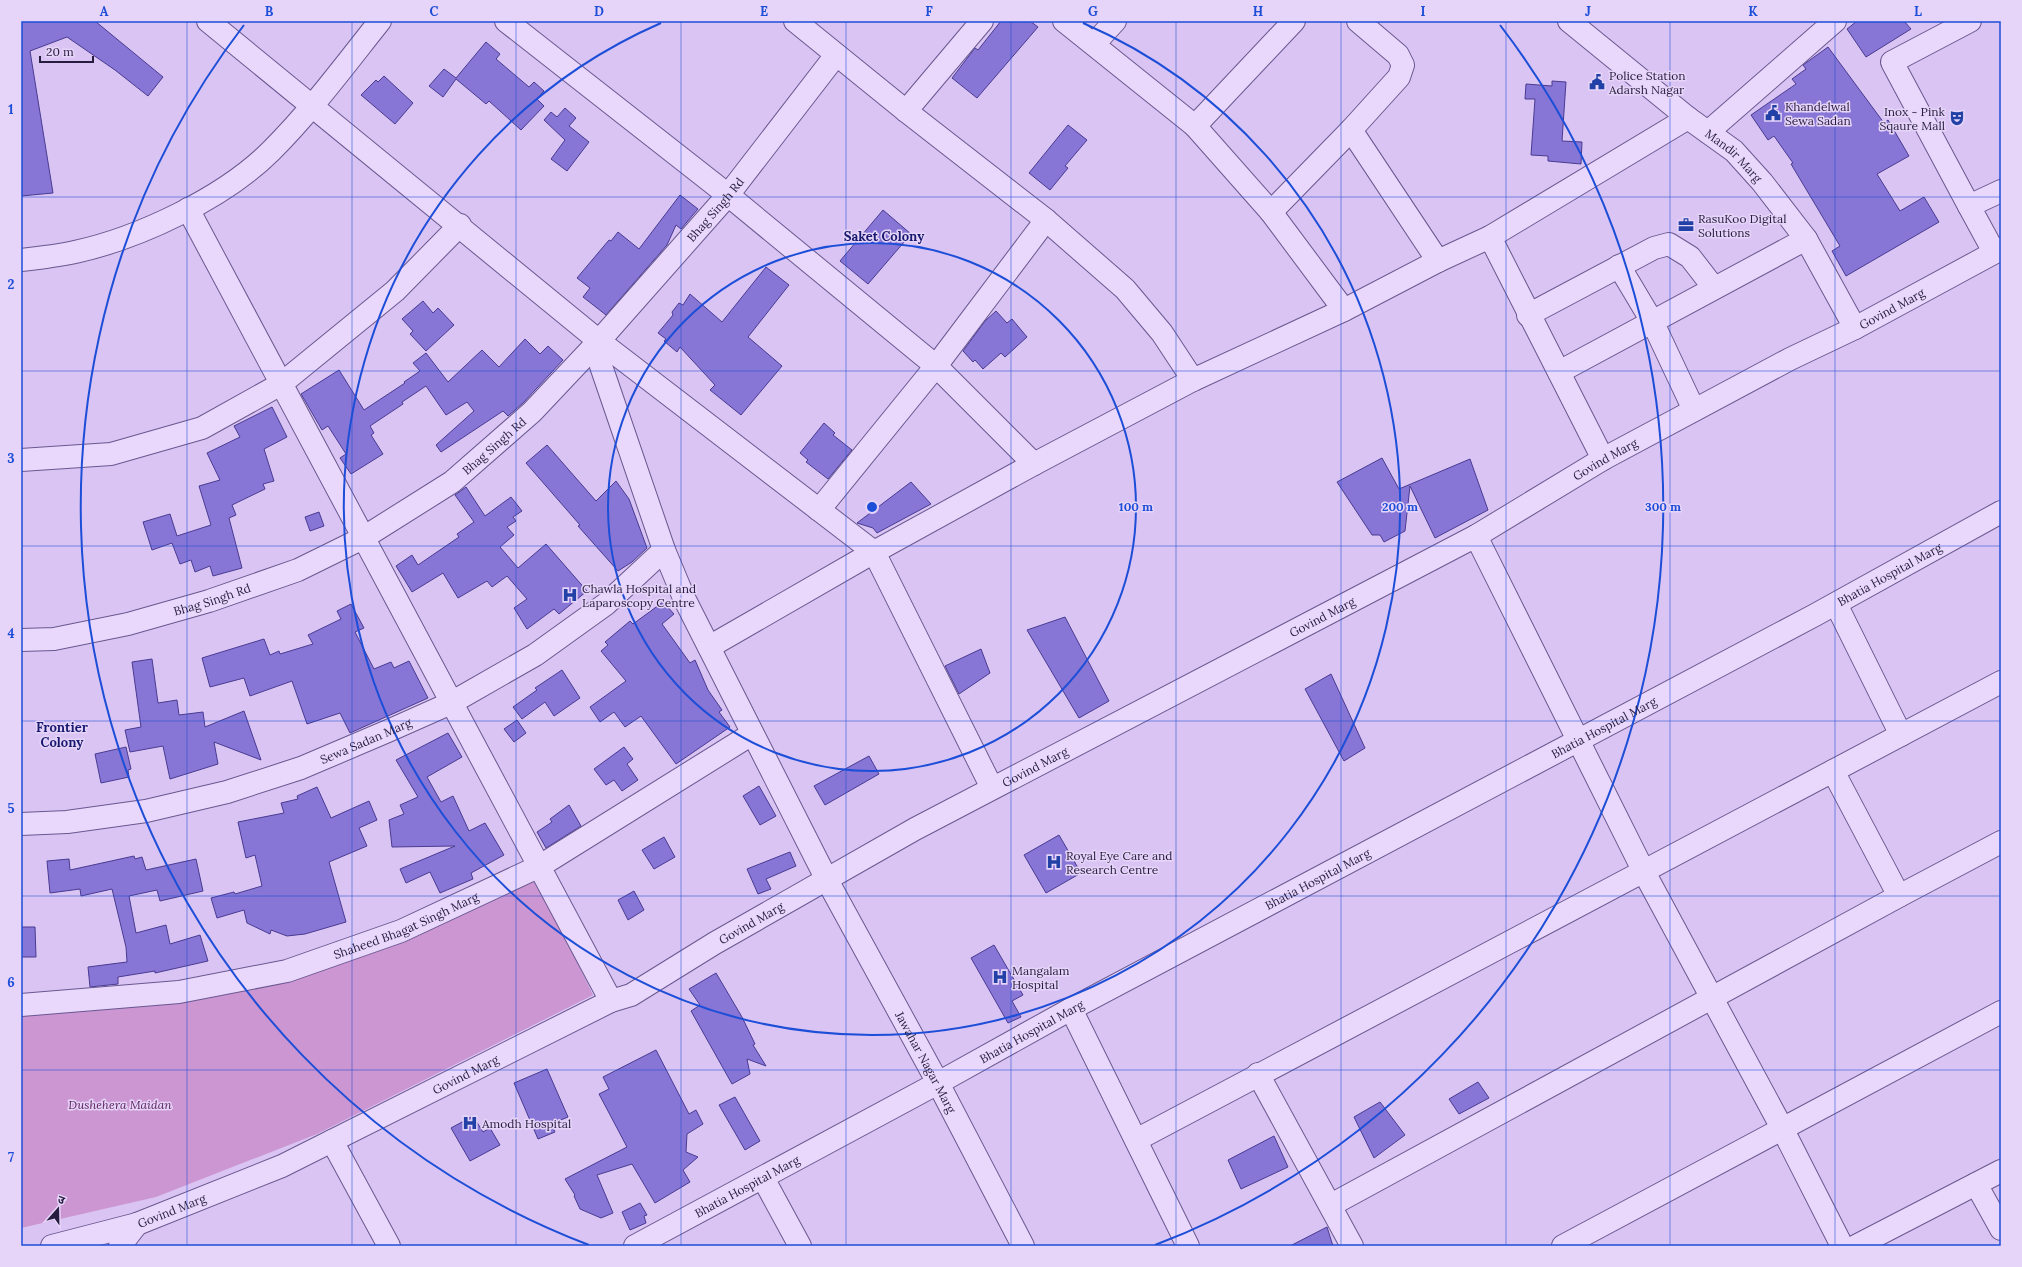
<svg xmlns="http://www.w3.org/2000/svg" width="2022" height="1267" viewBox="0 0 2022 1267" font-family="Lora,'Noto Sans Devanagari',serif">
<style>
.green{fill:#cc96d2}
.building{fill:#8776d5;stroke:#493b92}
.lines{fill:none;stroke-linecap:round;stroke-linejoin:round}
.minor-casing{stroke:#695890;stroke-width:24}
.minor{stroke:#e9d8fc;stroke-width:22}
.grid{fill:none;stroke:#1d4ed8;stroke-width:1;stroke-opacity:0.55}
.ring{fill:none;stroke:#1d4ed8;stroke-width:2}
.labels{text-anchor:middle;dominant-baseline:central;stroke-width:3;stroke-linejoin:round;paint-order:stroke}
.poi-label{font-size:12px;fill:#261d3e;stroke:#e6d4f9;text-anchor:start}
.street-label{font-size:12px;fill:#261d3e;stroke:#e6d4f9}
.park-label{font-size:12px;font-style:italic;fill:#5d225c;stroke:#e6d4f9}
.neighbourhood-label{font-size:13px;font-weight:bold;fill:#181a70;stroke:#e6d4f9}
.centre{fill:#1d4ed8;stroke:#e6d4f9;stroke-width:2}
.ring-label{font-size:12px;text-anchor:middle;font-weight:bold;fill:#1d4ed8;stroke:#e6d4f9;stroke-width:3;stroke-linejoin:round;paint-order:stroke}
.neatline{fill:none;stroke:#1d4ed8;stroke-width:1.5}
.grid-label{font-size:13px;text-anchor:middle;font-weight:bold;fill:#1d4ed8}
</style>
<rect width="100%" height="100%" fill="#dac4f3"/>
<!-- green -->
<path class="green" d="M537,878L593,995L317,1134L156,1197L21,1228V1014L187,999Z"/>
<!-- building -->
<path class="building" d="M29,21H95L163,77L148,96L115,70L67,37L30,51L53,193L21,196V22Z
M1001,21H1030L1038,27L977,98L952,78L975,48L978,50Z
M1857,21H1904L1911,29L1866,57L1847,29Z
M486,42L500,54L496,59L529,87L534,82L544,91L537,99L544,106L521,130L489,101L486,104L456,79L443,97L429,86L444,69L456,78Z
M1828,47L1884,123L1888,120L1909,156L1877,174L1900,211L1924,197L1939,222L1846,276L1832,251L1840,246L1791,164L1793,163L1774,136L1768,140L1751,115L1796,84L1792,79L1806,69L1803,65Z
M384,76L413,103L395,124L361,95L376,80L378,82Z
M1552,81L1566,82L1562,141L1582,142L1581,164L1548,161V156L1531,155L1535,99H1525L1526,84L1552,86Z
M565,108L576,118L569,126L589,142L567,171L551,159L565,140L544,120L551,112L557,117Z
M1068,125L1087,140L1065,166L1068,168L1050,190L1029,173Z
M680,195L698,209L681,229L676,225L667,245L606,315L583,297L590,288L577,278L609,240L611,241L618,232L639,249Z
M883,210L911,234L868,284L840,261Z
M766,267L789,285L748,337L782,366L741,415L710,390L715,385L680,347L677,352L664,341L666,339L658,333L673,315L672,312L679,303L683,305L690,294L722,322Z
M423,301L433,313L438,308L454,325L426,351L410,334L413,331L402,319Z
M996,311L1007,323L1012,319L1027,337L1005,357L1001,353L983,369L975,360L973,362L963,351L985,321Z
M525,339L540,354L548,346L563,360L523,403L508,416L503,411L441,452L436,445L474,411L467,402L446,415L426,386L402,402L403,404L370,426L374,433L371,435L383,454L351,474L340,458L346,454L328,426L322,430L301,394L339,370L364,410L405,383L404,382L420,371L413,363L426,353L448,382L482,350L499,367Z
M272,407L287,437L264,449L274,481L263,484L265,489L232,505L236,515L229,518L242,568L213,576L210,566L195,572L191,560L180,564L172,543L152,550L143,522L170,514L177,536L211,525L199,486L220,480L207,453L240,437L234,426Z
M824,423L835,433L833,435L852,450L828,479L806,462L808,460L800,453Z
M547,445L596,501L616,481L629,499L647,548L632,562L618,571L578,526L580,525L526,463Z
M1382,458L1399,489L1470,459L1488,510L1435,538L1410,486L1405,531L1384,542L1380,535H1372L1337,482Z
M911,482L931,504L877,533L873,528L857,523Z
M466,487L485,516L511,497L522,511L513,517L516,521L507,527L514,535L500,547L518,568L546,544L587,591L559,614L554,609L527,629L514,608L527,599L507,576L492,587L487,581L458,598L443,573L412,592L396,566L412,555L418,565L459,537L457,534L474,522L455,495Z
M319,512L324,526L310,531L305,517Z
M663,602L674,614L662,624L690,663L695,660L708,690L722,710L719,712L730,727L676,764L641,716L625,727L614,712L600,722L590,707L626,681L601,651L608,645L605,642L630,621L633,624Z
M351,604L364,628L355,632L374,669L391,662L394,668L409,661L428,698L350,733L340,713L307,724L292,681L250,696L244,678L210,687L202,658L264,639L270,655L279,651L280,654L313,644L308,635L341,619L337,611Z
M1065,617L1109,701L1079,718L1027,630Z
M981,649L990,673L959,694L945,666Z
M152,659L158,703L177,700L179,715L203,712L205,727L244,711L261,760L214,742L218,764L170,779L163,746L130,752L125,730L141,727L132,662Z
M562,670L580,698L554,716L545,702L522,719L513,707L537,690L535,688Z
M1331,674L1365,748L1344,761L1305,689Z
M517,720L526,733L514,742L504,729Z
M448,733L462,757L427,777L441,802L453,796L469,831L485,823L504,855L471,873L473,879L440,893L430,872L406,883L400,869L455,846L392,847L389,820L404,814L400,805L418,797L396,760Z
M126,747L131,769L128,770L129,777L101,783L95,754Z
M624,747L633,759L627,764L638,780L622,791L614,780L606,785L594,769Z
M869,756L879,774L825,805L814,786Z
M759,786L776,816L760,825L743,796Z
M317,787L331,818L369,801L377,820L359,828L367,846L329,862L346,922L305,934L287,936L271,930L270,934L247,923L244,910L217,918L211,898L234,892L235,894L262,886L255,855L246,858L238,822L284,813L281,803L298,799L297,796Z
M569,805L581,826L546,848L537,832L552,822L550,819Z
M1059,835L1081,873L1046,893L1024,855Z
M664,837L675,857L654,869L642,850Z
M790,852L796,866L766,879L771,889L758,894L747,869Z
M134,856L135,859L142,857L146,870L196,859L203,891L160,901L157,890L129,896L136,933L166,925L170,944L200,935L208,961L155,973V971L118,977V984L90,987L88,967L127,962L126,947L112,889L81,896L80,889L50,893L47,861L69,859L70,870Z
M634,891L644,910L628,920L618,900Z
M21,927H35L36,957H21Z
M994,945L1023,995L1012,1001L1021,1017L1008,1023L971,958Z
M716,973L742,1017L755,1044L753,1045L766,1066L747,1059L750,1074L732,1084L691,1011L700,1005L689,989Z
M656,1050L689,1114L696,1110L703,1124L687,1134L686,1152L698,1157L683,1170L690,1182L655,1203L632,1164L597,1175L613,1213L601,1218L580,1209L574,1196L575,1195L565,1179L627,1147L599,1094L609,1089L603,1077Z
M547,1069L568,1117L551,1124L555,1132L538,1139L514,1083Z
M1478,1082L1489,1098L1459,1114L1449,1099Z
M735,1097L760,1141L745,1150L719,1105Z
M1380,1102L1405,1135L1374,1158L1354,1117Z
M473,1116L483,1132L490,1128L500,1145L470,1161L451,1128Z
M1274,1136L1288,1167L1241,1189L1228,1160Z
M640,1203L647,1215L644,1216L646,1223L630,1230L622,1212Z
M1327,1227L1333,1246H1290Z"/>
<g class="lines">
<defs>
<g id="minor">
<path d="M208,21L599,341L874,552L992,788"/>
<path d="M506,21L728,195L936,366L1034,464"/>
<path d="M795,21L906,111L1046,220L1125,289L1162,333L1193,380"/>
<path d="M1064,21L1195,126L1271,212L1344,310"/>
<path id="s1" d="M1569,21L1688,118L1734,151L1762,182L1806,239L1855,328"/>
<path d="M1970,21L1892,62L1969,206L2001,191"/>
<path d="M1094,44L1115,21"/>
<path d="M906,111L982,21"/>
<path d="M1195,126L1294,21"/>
<path d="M1351,130L1438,261"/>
<path d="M1708,132L1835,21"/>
<path d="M1969,206L1994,252"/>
<path d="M188,209L611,1001"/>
<path d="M1271,212L1351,130L1399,77L1403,65L1398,55L1358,21"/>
<path d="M1490,237L1603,459"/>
<path d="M21,260C39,258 57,256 75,252C139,238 224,198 271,151C311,111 345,65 380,21"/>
<path d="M1619,266L1653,323L1694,410"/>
<path d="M1528,315L1654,248L1669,244L1690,257L1714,288"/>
<path id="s2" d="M599,341L601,366L664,550L684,598L827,880L938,1083L1023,1246"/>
<path d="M1559,372L1806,239"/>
<path d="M21,460L111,454L202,428L281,384L395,291L460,225"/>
<path d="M819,510L936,366L1046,220"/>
<path d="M1476,536L1644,872L1782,1128L1842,1246"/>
<path d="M1836,604L1901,735"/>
<path id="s3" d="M21,640L54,639L128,624L209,601L298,570L363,538L452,482L532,412L599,341L728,195L836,55"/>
<path d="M709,647L874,552L1034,464L1193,380L1344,310L1438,261L1490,237L1688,118"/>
<path d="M1833,771L1899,896"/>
<path id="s4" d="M21,824L67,822L146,811L227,792L301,768L388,731L451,703L535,655L606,604L664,550"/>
<path id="s5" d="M21,1005L179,992L287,971L401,931L540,866L752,734"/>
<path d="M1071,1009L1188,1246"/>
<path d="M1258,1074L1352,1246"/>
<path d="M1136,1140L2001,682"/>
<path d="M332,1141L389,1246"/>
<path d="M763,1178L800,1246"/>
<path d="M1976,1184L2001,1229"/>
<path d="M1331,1205L1899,896L2001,842"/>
<path id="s6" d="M52,1246L137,1224L282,1166L611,1001L631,995L715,943L915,829L1476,536L1603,459L1790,359L1855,328L2001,249"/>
<path d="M120,1246L137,1224"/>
<path id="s7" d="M635,1246L938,1083L1071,1009L1815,615L2001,512"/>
<path d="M1563,1246L2001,1012"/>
<path d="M1856,1246L2001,1171"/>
</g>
</defs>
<!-- minor casing -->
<use href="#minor" class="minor-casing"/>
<!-- minor -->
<use href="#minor" class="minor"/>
</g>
<!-- grid -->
<path class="grid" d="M187,21V1246M352,21V1246M516,21V1246M681,21V1246M846,21V1246M1011,21V1246M1176,21V1246M1341,21V1246M1506,21V1246M1670,21V1246M1835,21V1246M21,197H2001M21,371H2001M21,546H2001M21,721H2001M21,896H2001M21,1070H2001"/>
<!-- distance rings -->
<g class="ring">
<circle cx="872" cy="507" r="264"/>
<path d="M1083 23A528 528 0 1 1 661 23"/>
<path d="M589 1245A791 791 0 0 1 244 25M1500 25A791 791 0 0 1 1155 1245"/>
</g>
<!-- icons -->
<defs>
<symbol id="civic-bare" viewBox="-9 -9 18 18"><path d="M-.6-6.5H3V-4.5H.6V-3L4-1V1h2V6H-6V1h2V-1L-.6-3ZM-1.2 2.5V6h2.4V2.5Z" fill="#2141a6" stroke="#e6d4f9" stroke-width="2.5" paint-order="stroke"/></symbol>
<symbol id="theatre-bare" viewBox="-9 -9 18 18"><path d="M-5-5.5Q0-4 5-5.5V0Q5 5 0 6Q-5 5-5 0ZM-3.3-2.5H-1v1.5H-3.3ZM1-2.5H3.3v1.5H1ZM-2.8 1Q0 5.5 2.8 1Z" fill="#2141a6" stroke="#e6d4f9" stroke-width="2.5" paint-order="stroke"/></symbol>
<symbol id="office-bare" viewBox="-9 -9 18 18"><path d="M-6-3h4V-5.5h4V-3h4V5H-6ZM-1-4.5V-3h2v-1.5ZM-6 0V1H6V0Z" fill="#2141a6" stroke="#e6d4f9" stroke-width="2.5" paint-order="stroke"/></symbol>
<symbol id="hospital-bare" viewBox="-9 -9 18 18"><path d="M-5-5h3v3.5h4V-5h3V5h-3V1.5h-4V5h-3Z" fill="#2141a6" stroke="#e6d4f9" stroke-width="2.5" paint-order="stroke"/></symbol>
</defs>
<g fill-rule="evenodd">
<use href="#civic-bare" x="1586" y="71" width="22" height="22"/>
<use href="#civic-bare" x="1762" y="102" width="22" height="22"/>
<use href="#theatre-bare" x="1946" y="107" width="22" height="22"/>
<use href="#office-bare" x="1675" y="214" width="22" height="22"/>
<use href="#hospital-bare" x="559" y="584" width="22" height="22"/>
<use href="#hospital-bare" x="1043" y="851" width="22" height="22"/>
<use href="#hospital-bare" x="989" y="966" width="22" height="22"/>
<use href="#hospital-bare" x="459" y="1112" width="22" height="22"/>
</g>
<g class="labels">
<!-- poi labels -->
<g class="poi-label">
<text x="1609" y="75">Police Station<tspan x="1609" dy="14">Adarsh Nagar</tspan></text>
<text x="1785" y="106">Khandelwal<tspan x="1785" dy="14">Sewa Sadan</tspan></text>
<text x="1945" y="111" text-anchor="end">Inox - Pink<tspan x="1945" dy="14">Sqaure Mall</tspan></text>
<text x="1698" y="218">RasuKoo Digital<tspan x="1698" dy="14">Solutions</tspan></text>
<text x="582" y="588">Chawla Hospital and<tspan x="582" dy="14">Laparoscopy Centre</tspan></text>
<text x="1066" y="855">Royal Eye Care and<tspan x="1066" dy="14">Research Centre</tspan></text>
<text x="1012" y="970">Mangalam<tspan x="1012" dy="14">Hospital</tspan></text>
<text x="482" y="1123">Amodh Hospital</text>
</g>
<!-- street labels -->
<g class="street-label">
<text stroke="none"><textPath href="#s1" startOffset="213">Mandir Marg</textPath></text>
<text stroke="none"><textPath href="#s3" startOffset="844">Bhag Singh Rd</textPath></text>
<text stroke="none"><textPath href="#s6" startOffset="2069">Govind Marg</textPath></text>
<text stroke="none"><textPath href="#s3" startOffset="520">Bhag Singh Rd</textPath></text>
<text stroke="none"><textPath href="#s6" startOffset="1745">Govind Marg</textPath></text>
<text stroke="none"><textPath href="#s7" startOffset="1423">Bhatia Hospital Marg</textPath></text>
<text stroke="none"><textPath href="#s3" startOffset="196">Bhag Singh Rd</textPath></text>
<text stroke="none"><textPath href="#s6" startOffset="1421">Govind Marg</textPath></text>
<text stroke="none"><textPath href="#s7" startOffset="1099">Bhatia Hospital Marg</textPath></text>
<text stroke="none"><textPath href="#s4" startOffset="357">Sewa Sadan Marg</textPath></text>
<text stroke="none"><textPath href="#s6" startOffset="1097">Govind Marg</textPath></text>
<text stroke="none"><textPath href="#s7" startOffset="775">Bhatia Hospital Marg</textPath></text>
<text stroke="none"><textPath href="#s6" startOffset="773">Govind Marg</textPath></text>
<text stroke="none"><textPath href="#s5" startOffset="396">Shaheed Bhagat Singh Marg</textPath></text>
<text stroke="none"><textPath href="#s7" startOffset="451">Bhatia Hospital Marg</textPath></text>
<text stroke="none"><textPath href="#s2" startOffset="795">Jawahar Nagar Marg</textPath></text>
<text stroke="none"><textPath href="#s6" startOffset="449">Govind Marg</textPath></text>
<text stroke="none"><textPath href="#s7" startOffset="127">Bhatia Hospital Marg</textPath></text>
<text stroke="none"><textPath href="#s6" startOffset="125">Govind Marg</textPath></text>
</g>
<!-- park labels -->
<g class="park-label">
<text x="120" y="1104">Dushehera Maidan</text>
</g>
<!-- neighbourhood labels -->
<g class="neighbourhood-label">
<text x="884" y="236">Saket Colony</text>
<text x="62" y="727">Frontier<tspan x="62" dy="15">Colony</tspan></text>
</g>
</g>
<circle cx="872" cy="507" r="6" class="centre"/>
<g class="ring-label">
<text x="1136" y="511">100 m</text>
<text x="1400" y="511">200 m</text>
<text x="1663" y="511">300 m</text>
</g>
<!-- border -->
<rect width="2022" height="1267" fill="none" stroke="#e6d4f9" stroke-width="44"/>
<!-- north arrow -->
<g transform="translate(58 1209) rotate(20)" stroke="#e6d4f9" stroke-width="3" paint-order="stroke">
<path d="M0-3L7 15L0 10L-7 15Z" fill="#261d3e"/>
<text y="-6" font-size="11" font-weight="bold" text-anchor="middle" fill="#261d3e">उ</text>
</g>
<!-- scale -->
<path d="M40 56v6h53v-6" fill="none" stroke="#261d3e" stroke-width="2"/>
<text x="46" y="56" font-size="12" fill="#261d3e" stroke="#e6d4f9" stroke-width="3" paint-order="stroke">20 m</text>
<rect x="22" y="22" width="1978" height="1223" class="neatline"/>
<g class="grid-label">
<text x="104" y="16">A</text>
<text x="269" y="16">B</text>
<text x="434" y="16">C</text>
<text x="599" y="16">D</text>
<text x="764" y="16">E</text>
<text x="929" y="16">F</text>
<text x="1093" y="16">G</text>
<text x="1258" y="16">H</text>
<text x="1423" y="16">I</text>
<text x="1588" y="16">J</text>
<text x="1753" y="16">K</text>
<text x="1918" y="16">L</text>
<text x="11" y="114">1</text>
<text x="11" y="289">2</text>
<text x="11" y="463">3</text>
<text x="11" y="638">4</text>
<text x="11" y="813">5</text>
<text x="11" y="987">6</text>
<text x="11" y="1162">7</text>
</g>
</svg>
